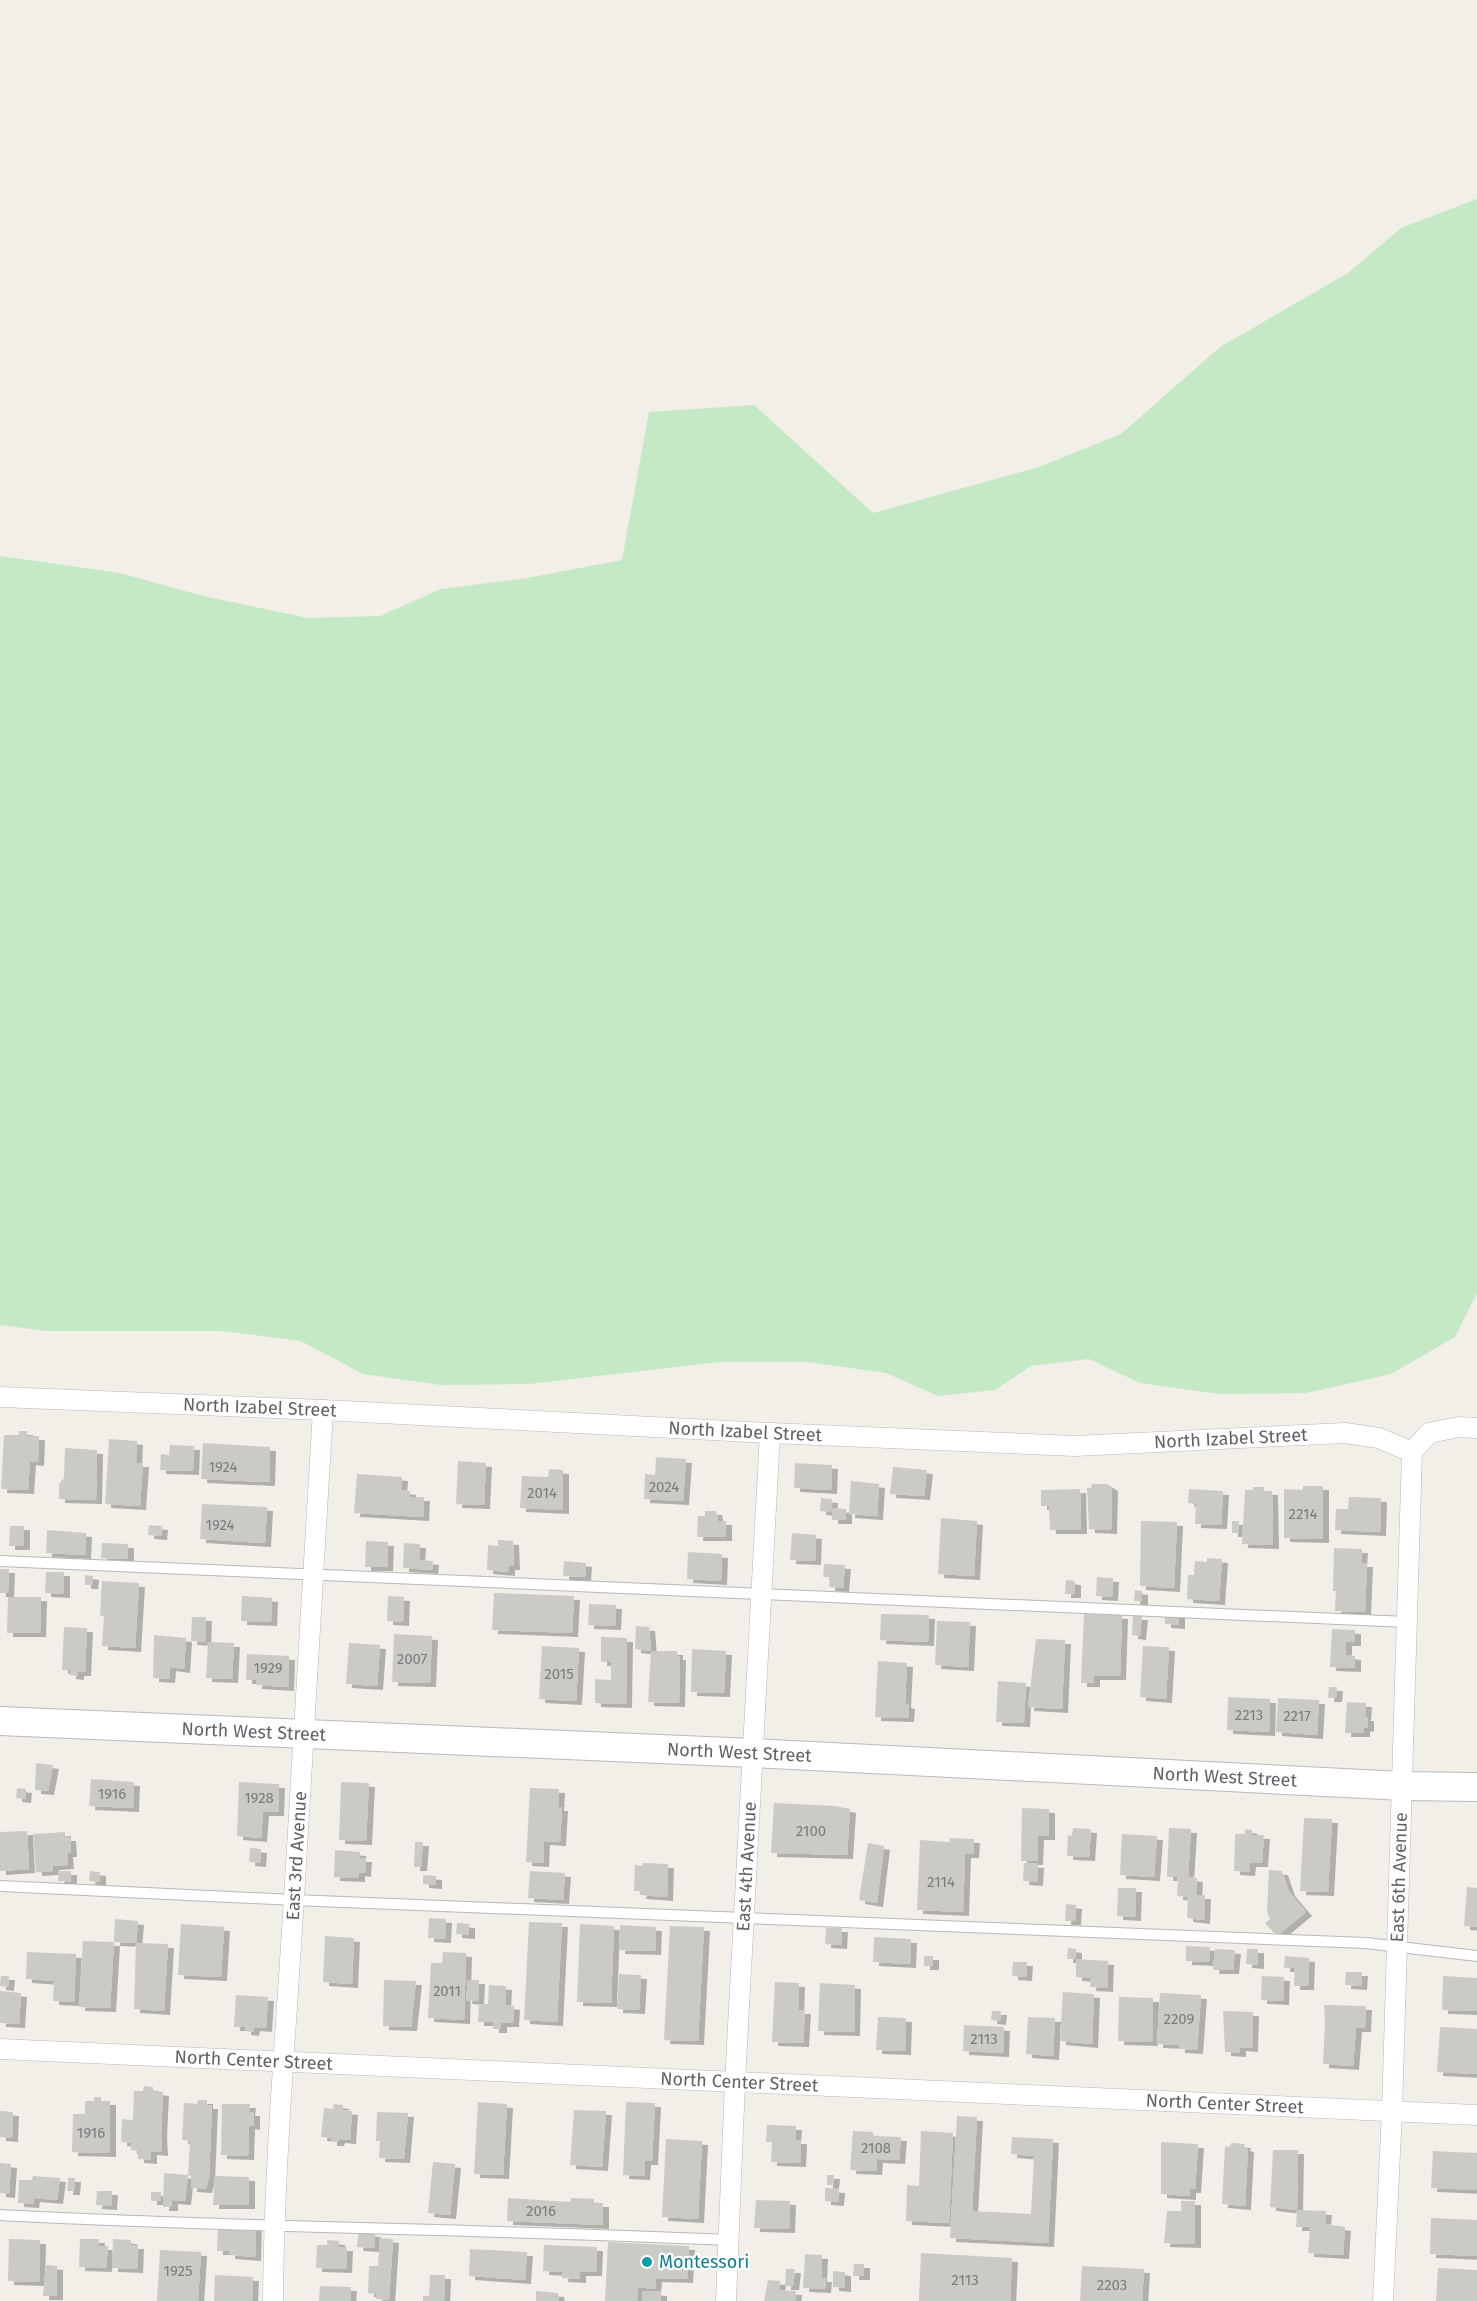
<svg xmlns="http://www.w3.org/2000/svg" width="1477" height="2301" viewBox="0 0 1477 2301" font-family="'Fira Sans',sans-serif">
<style>
.green{fill:#c5e8c5}
.building{fill:#cccac5;filter:url(#shadow)}
.lines{fill:none;stroke-linecap:round;stroke-linejoin:round}
.lane-casing{stroke:#b5b8bc;stroke-width:12}
.street-casing{stroke:#b5b8bc;stroke-width:21}
.secondary-casing{stroke:#b6babf;stroke-width:30}
.lane{stroke:#fff;stroke-width:10}
.street{stroke:#fff;stroke-width:20}
.secondary{stroke:#fff;stroke-width:28}
.culture-dot{fill:#0f9aa8;stroke:#fff;stroke-width:2}
.labels{text-anchor:middle;dominant-baseline:central;stroke-width:4.5;stroke-linejoin:round;paint-order:stroke}
.number-label{font-size:15px;fill:#7a7d7f}
.street-label{font-size:18px;fill:#5f6368;stroke:#fff}
.culture-label{font-size:18px;fill:#0d838f;stroke:#fff;text-anchor:start}
</style>
<defs>
<filter id="shadow"><feDropShadow dx="6" dy="4" stdDeviation="0" flood-color="#0004"/></filter>
</defs>
<rect width="100%" height="100%" fill="#f1efe8"/>
<!-- green -->
<path class="green" d="M1477,199V1293L1455,1337L1391,1374L1306,1393L1219,1394L1140,1383L1089,1359L1031,1366L995,1390L938,1396L886,1373L808,1362H720L529,1384L441,1385L363,1374L301,1341L222,1331H47L0,1325V556L120,573L203,596L308,618L380,616L441,589L527,578L622,560L649,412L754,405L873,513L1039,467L1121,434L1220,347L1348,273L1401,228Z"/>
<!-- building -->
<path class="building" d="M19,1431H27V1436H39L38,1462L30,1461L28,1490L1,1489L4,1435H19Z
M109,1439L137,1441L136,1463H143L140,1506L105,1504Z
M203,1443L270,1447L269,1482L201,1479Z
M170,1445L194,1446L193,1471L160,1470L161,1454L169,1455Z
M65,1448L97,1450L96,1500L59,1499V1484L64,1478Z
M656,1457L686,1459L683,1501L644,1499L645,1474L655,1475Z
M458,1461L486,1463L484,1505L456,1504Z
M795,1463L832,1465L831,1490L794,1488Z
M893,1467L927,1470L924,1496L890,1494Z
M549,1469L563,1470V1510L520,1508L522,1476L548,1477Z
M357,1474L402,1477L401,1490L410,1491V1497H424L423,1517L354,1513Z
M851,1481L879,1484L877,1516L849,1514Z
M1092,1484H1107L1112,1487L1111,1530L1089,1529L1087,1488H1091Z
M1303,1486H1323V1539L1284,1538V1489L1303,1490Z
M1253,1487H1264V1491H1272L1273,1545L1242,1544L1245,1490H1253Z
M1080,1489L1081,1530H1050L1049,1506H1041V1490Z
M1189,1489L1223,1491L1221,1525L1195,1524L1196,1504L1188,1503Z
M1349,1497L1381,1498L1380,1532L1335,1530L1336,1509H1348Z
M821,1498L832,1499L831,1512L820,1511Z
M202,1504L267,1507L265,1543L200,1539Z
M833,1508L846,1509V1520H832Z
M705,1511H716L718,1521H726V1537H697L698,1516H705Z
M941,1518L977,1521L974,1576L938,1574Z
M1141,1521L1177,1522L1174,1588L1140,1586Z
M1232,1521H1239V1533H1232Z
M149,1525L162,1526L161,1536L148,1535Z
M10,1526H24V1546H9Z
M47,1530L86,1533L85,1555L46,1553Z
M792,1533L816,1535L815,1561L790,1560Z
M498,1540L513,1541L514,1566H509V1572L487,1570L488,1545L498,1546Z
M366,1541L388,1542L387,1567H365Z
M102,1543L128,1544V1559L101,1558Z
M404,1543L420,1544L419,1560L433,1561L432,1570L403,1568Z
M1334,1548L1362,1549L1361,1563H1367L1365,1612L1335,1611L1336,1591H1333Z
M688,1552L722,1554L721,1581L687,1579Z
M1207,1558L1222,1559L1219,1601L1187,1599L1188,1575H1194L1195,1561L1207,1562Z
M564,1561L586,1563L585,1577L563,1576Z
M824,1564L845,1565L843,1588L829,1587L830,1577H823Z
M0,1569H9L8,1593H0Z
M46,1572H64V1594L45,1593Z
M85,1575L93,1576L92,1585H85Z
M1097,1577L1113,1578L1112,1597L1096,1596Z
M1066,1580L1075,1581V1594H1065Z
M102,1581L139,1583L135,1648L102,1646L104,1616H100Z
M1135,1590L1142,1591V1601H1134Z
M494,1593L574,1596L572,1633L492,1630Z
M242,1596L272,1598L271,1622L241,1621Z
M388,1596L404,1597L403,1622L387,1621Z
M8,1597H41L40,1633H7Z
M589,1604L616,1605L615,1626L588,1625Z
M1165,1613L1179,1614V1625L1165,1624Z
M881,1614L929,1615L928,1642L880,1640Z
M1084,1614L1122,1615L1120,1676H1094V1683H1081Z
M1133,1616H1142L1140,1636L1132,1635Z
M192,1617H206L205,1642L191,1641Z
M937,1621L970,1622L968,1667L935,1665Z
M636,1626L649,1627L651,1651H677V1656H680L679,1703L648,1702L651,1651L635,1649Z
M64,1627L87,1628L85,1672H78V1676L70,1675V1670H62Z
M1332,1629L1355,1630V1642H1346V1655L1355,1656V1668L1330,1667Z
M394,1634L432,1636L430,1683L392,1682Z
M154,1635L186,1638L184,1669L170,1667L169,1679L153,1678Z
M601,1637L627,1638L626,1704L595,1703V1679L611,1680V1662H601Z
M1036,1639L1065,1640L1062,1709L1028,1707Z
M208,1642L234,1643L232,1679L206,1678Z
M349,1643L380,1645L377,1686L346,1684Z
M542,1646L579,1648L576,1701L539,1699Z
M1143,1646L1169,1647L1166,1699L1140,1697Z
M692,1649L726,1651L724,1693L691,1692Z
M247,1654L289,1656L288,1687L256,1685V1680H246Z
M878,1661L907,1663L905,1704L909,1705L908,1718L875,1717Z
M998,1681L1026,1683L1024,1723L996,1722Z
M1329,1687H1337L1336,1698H1328Z
M1228,1697L1270,1699L1269,1732L1227,1730Z
M1278,1698L1319,1700L1317,1735L1276,1732Z
M1347,1702L1366,1703L1365,1717H1368V1727L1364,1728V1733H1345Z
M36,1763L53,1765L48,1791L35,1790Z
M91,1779L134,1782L133,1808L89,1806Z
M239,1782L279,1784L278,1812H263L261,1838L237,1836Z
M341,1782L369,1783L366,1841L339,1840Z
M17,1788L26,1789L25,1799L16,1798Z
M530,1788L559,1789L558,1807H562L560,1842L544,1841L543,1863L526,1862Z
M774,1803L835,1806L850,1809L847,1855L771,1853Z
M1022,1808L1049,1809V1836H1038L1037,1861H1021Z
M1304,1818L1332,1819L1328,1892L1300,1891Z
M1073,1828L1091,1829L1089,1857L1067,1856L1068,1835L1072,1836Z
M1169,1828L1191,1829L1188,1877L1197,1878L1196,1895H1205L1204,1920L1187,1918L1188,1897L1177,1896L1178,1877H1167Z
M1245,1829L1252,1830V1835H1264L1262,1863H1250L1249,1872L1234,1871L1235,1834H1245Z
M27,1831L29,1869L0,1871V1832Z
M65,1832V1837H70L71,1853H67L68,1865L53,1866V1871L36,1872L33,1834Z
M1122,1834L1157,1836L1154,1877L1120,1875Z
M950,1838L974,1839L973,1854H965L963,1912L917,1910L920,1840L950,1842Z
M415,1842H423L421,1867H414Z
M868,1843L884,1846L877,1903L859,1900Z
M250,1848L261,1849L260,1863L249,1862Z
M335,1850L360,1852V1858H366L365,1873L359,1872V1878L334,1877Z
M643,1863L668,1864L667,1897L640,1895L641,1891H634L635,1865L642,1866Z
M1024,1863L1038,1864L1037,1882L1023,1881Z
M1269,1870L1282,1871L1289,1892L1306,1912L1277,1936L1265,1923L1270,1919L1267,1912Z
M59,1871H71V1882L58,1881Z
M90,1871L100,1872V1882L89,1881Z
M530,1871L565,1873L563,1900L528,1898Z
M423,1875L436,1876V1885L423,1884Z
M1467,1887L1477,1888V1927L1464,1926Z
M1118,1888H1136L1135,1917L1117,1916Z
M1066,1904L1076,1905L1075,1921H1065Z
M429,1918L446,1919L445,1939L428,1938Z
M115,1919L138,1921L136,1943L114,1942Z
M529,1922L562,1923L557,2022L524,2020Z
M457,1923L469,1924V1935L456,1934Z
M181,1924L224,1927L221,1977L178,1975Z
M580,1924L614,1926L611,2003L577,2002Z
M620,1925L656,1927L655,1951L619,1950Z
M670,1926L704,1927L698,2041L664,2040Z
M826,1928H842L841,1945L825,1944Z
M325,1936L354,1938L352,1984L323,1982Z
M874,1937L911,1939L910,1964L873,1962Z
M83,1941L114,1942L110,2008L79,2007Z
M136,1943L168,1944L164,2011L134,2009Z
M1186,1946L1210,1947L1209,1962L1186,1961Z
M1068,1948L1076,1949V1959H1067Z
M1215,1949L1235,1950L1233,1970H1213Z
M1247,1949H1258V1965L1246,1964Z
M27,1952L76,1954L74,2002L53,2001L54,1981L26,1979Z
M443,1952L466,1953L464,2020L428,2018L431,1963H442Z
M924,1956H933V1966H924Z
M1285,1956L1309,1958L1308,1986H1294L1295,1968H1284Z
M1076,1959L1108,1961L1107,1988L1090,1987L1091,1978L1076,1977Z
M1013,1962H1027L1026,1977L1012,1976Z
M1346,1972H1362L1361,1986L1345,1985Z
M619,1974L641,1975L639,2010L617,2009Z
M1,1976H9L8,1987L0,1986Z
M1262,1976L1284,1977L1283,2001L1261,2000Z
M1443,1976L1477,1978V2011L1442,2010Z
M384,1980L416,1981L411,2027L383,2026Z
M468,1980H479L478,2001L466,2000Z
M775,1982L799,1983L798,2010H805L803,2043L772,2042Z
M820,1983L855,1985L854,2032L818,2031Z
M489,1985L506,1986L505,2005L514,2006L513,2023H501V2029H493V2022H478L479,2004H488Z
M0,1991L21,1993L19,2024L0,2023Z
M1063,1992L1094,1994L1092,2044L1060,2041Z
M1160,1993L1201,1995L1197,2050L1179,2049V2045L1157,2044Z
M236,1995L268,1997L266,2028L254,2027L253,2032L245,2031V2027H234Z
M1119,1997L1153,1998L1152,2042L1118,2041Z
M1324,2005L1366,2006L1365,2028H1356L1353,2066L1323,2064L1325,2023Z
M992,2011H1001L1000,2021L991,2020Z
M1223,2011L1253,2012L1252,2048L1240,2047V2053L1225,2052Z
M878,2017L906,2018L905,2051L876,2050Z
M1028,2017L1055,2018L1053,2056L1026,2054Z
M964,2025L1004,2027L1003,2053L963,2051Z
M1440,2027L1477,2029V2074L1437,2072Z
M144,2086L153,2087V2091L163,2092L161,2133L162,2152L151,2151V2160L138,2159V2151L131,2150L132,2143L121,2142L122,2119L133,2120L134,2091H143Z
M94,2097H101V2101H110V2153L72,2152L73,2114H85V2101H94Z
M198,2100H207V2105H212L209,2178L206,2189L191,2188V2176L188,2175L185,2201L172,2200V2207H163L164,2173L188,2175L190,2141L182,2140L184,2103L197,2104Z
M478,2102L507,2104L503,2175L474,2174Z
M626,2102L655,2103L652,2161H645L644,2176L623,2175Z
M222,2104H250L249,2112H254V2126L249,2125L248,2156L221,2155Z
M334,2104L343,2105V2110L352,2111L350,2140L339,2139L338,2142H331V2138L321,2137L324,2108L333,2109Z
M574,2110L606,2111L602,2167L570,2165Z
M0,2111L13,2112L12,2138L0,2137Z
M377,2112L408,2113L404,2159L379,2158L380,2141H376Z
M957,2116L977,2117L972,2211L1031,2214L1034,2156L1011,2154L1012,2137L1053,2139L1048,2243L950,2238Z
M767,2125L796,2126L795,2140H801L800,2163L771,2162L772,2142H766Z
M853,2131L873,2132V2136L901,2137L899,2160L877,2159L876,2171L850,2170Z
M921,2131L953,2133L949,2223L906,2221L907,2185L919,2186Z
M666,2139L702,2141L698,2219L662,2217Z
M1161,2142L1198,2144L1195,2189H1190V2196L1161,2194Z
M1231,2143L1245,2144L1244,2147L1248,2148L1245,2206L1222,2204L1225,2146L1230,2147Z
M1273,2150H1298L1297,2210L1326,2211L1325,2224L1345,2227L1343,2255L1308,2253L1310,2227H1296L1297,2210L1270,2207Z
M1433,2151L1477,2153V2190L1431,2188Z
M433,2162L455,2164L450,2215L428,2213Z
M0,2163L11,2164L9,2194L0,2193Z
M827,2175H834L833,2185H827Z
M33,2176L60,2178L57,2200L34,2198L33,2204L18,2203L19,2180H32Z
M215,2176L249,2177V2205H213Z
M68,2178H75L74,2191H67Z
M825,2188L839,2189L838,2202L825,2201Z
M97,2191H112L111,2206L96,2205Z
M151,2192H161V2201H151Z
M508,2198L570,2202L571,2198L594,2199V2203H603V2225L507,2221Z
M756,2200L790,2201L789,2229L754,2228Z
M1181,2201H1195V2244L1164,2243L1167,2211H1181Z
M1431,2218L1477,2220V2256L1430,2254Z
M256,2222L255,2257L229,2255V2251H217L218,2226Z
M359,2232L375,2233L374,2248L357,2247Z
M380,2238L393,2239L389,2300L376,2299V2294L368,2293L369,2266H378Z
M9,2239L40,2240L39,2282L8,2281Z
M80,2239H99L98,2246H108L106,2268L79,2267Z
M113,2239L131,2240V2245H138L137,2269L112,2268Z
M327,2240L339,2241V2247H347L346,2269L316,2268L317,2245H327Z
M608,2242L689,2246L687,2279L656,2278L655,2289L638,2287L637,2301H605Z
M544,2245L597,2247L596,2272H580V2279L562,2278L563,2272L543,2271Z
M470,2249L527,2252L525,2280L469,2276Z
M160,2250L201,2252L198,2301H157Z
M921,2253L1012,2258L1010,2301H919Z
M805,2254L822,2255L821,2278H826L825,2289L803,2288Z
M854,2264H864V2276H853Z
M46,2265L57,2266V2296H43Z
M1082,2266L1144,2269L1142,2301H1080Z
M1438,2268L1477,2270V2301H1436Z
M786,2269H795L793,2286H785Z
M833,2271L845,2272V2288L833,2287Z
M215,2275L253,2277L252,2301H214Z
M430,2275H445L444,2301H423V2296H429Z
M768,2280L780,2281L779,2290L796,2291L795,2301H764Z
M320,2286L351,2287L350,2301H319Z
M536,2291L558,2293L559,2301H536Z
M642,2291L661,2292V2301H642Z"/>
<g class="lines">
<defs>
<path id="lane" d="M0,1561L1407,1622
M0,1886L294,1900L1366,1943L1477,1956
M0,2215C243,2228 486,2229 728,2240"/>
<g id="street">
<path id="s1" d="M0,1397L323,1410L770,1433L1075,1446L1345,1433L1379,1438L1412,1452"/>
<path d="M1412,1452L1429,1433L1459,1427L1477,1428"/>
<path id="s2" d="M0,2049L1477,2115"/>
<path id="s3" d="M273,2301C274,2166 286,2033 294,1898C304,1736 313,1573 323,1410"/>
<path id="s4" d="M726,2301L735,2082L770,1433"/>
<path id="s5" d="M1383,2301L1392,2111L1412,1452"/>
</g>
<g id="secondary">
<path id="s6" d="M0,1721L753,1753L1403,1786L1477,1787"/>
</g>
</defs>
<!-- lane casing -->
<use href="#lane" class="lane-casing"/>
<!-- street casing -->
<use href="#street" class="street-casing"/>
<!-- secondary casing -->
<use href="#secondary" class="secondary-casing"/>
<!-- lane -->
<use href="#lane" class="lane"/>
<!-- street -->
<use href="#street" class="street"/>
<!-- secondary -->
<use href="#secondary" class="secondary"/>
</g>
<!-- markers -->
<circle class="culture-dot" cx="647" cy="2262" r="6"/>
<g class="labels">
<!-- number labels -->
<g class="number-label">
<text x="223" y="1467">1924</text>
<text x="664" y="1487">2024</text>
<text x="542" y="1493">2014</text>
<text x="1303" y="1514">2214</text>
<text x="220" y="1525">1924</text>
<text x="412" y="1659">2007</text>
<text x="268" y="1668">1929</text>
<text x="559" y="1674">2015</text>
<text x="1249" y="1715">2213</text>
<text x="1297" y="1716">2217</text>
<text x="112" y="1794">1916</text>
<text x="259" y="1798">1928</text>
<text x="811" y="1831">2100</text>
<text x="941" y="1882">2114</text>
<text x="447" y="1991">2011</text>
<text x="1179" y="2019">2209</text>
<text x="984" y="2039">2113</text>
<text x="91" y="2133">1916</text>
<text x="876" y="2148">2108</text>
<text x="541" y="2211">2016</text>
<text x="178" y="2271">1925</text>
<text x="965" y="2280">2113</text>
<text x="1112" y="2285">2203</text>
</g>
<!-- street labels -->
<g class="street-label">
<text stroke="none"><textPath href="#s1" startOffset="260">North Izabel Street</textPath></text>
<text stroke="none"><textPath href="#s1" startOffset="746">North Izabel Street</textPath></text>
<text stroke="none"><textPath href="#s1" startOffset="1232">North Izabel Street</textPath></text>
<text stroke="none"><textPath href="#s6" startOffset="254">North West Street</textPath></text>
<text stroke="none"><textPath href="#s6" startOffset="740">North West Street</textPath></text>
<text stroke="none"><textPath href="#s6" startOffset="1226">North West Street</textPath></text>
<text stroke="none"><textPath href="#s3" startOffset="446">East 3rd Avenue</textPath></text>
<text stroke="none"><textPath href="#s4" startOffset="435">East 4th Avenue</textPath></text>
<text stroke="none"><textPath href="#s5" startOffset="424">East 6th Avenue</textPath></text>
<text stroke="none"><textPath href="#s2" startOffset="254">North Center Street</textPath></text>
<text stroke="none"><textPath href="#s2" startOffset="740">North Center Street</textPath></text>
<text stroke="none"><textPath href="#s2" startOffset="1226">North Center Street</textPath></text>
</g>
<!-- culture labels -->
<g class="culture-label">
<text x="659" y="2262">Montessori</text>
</g>
</g>
</svg>
